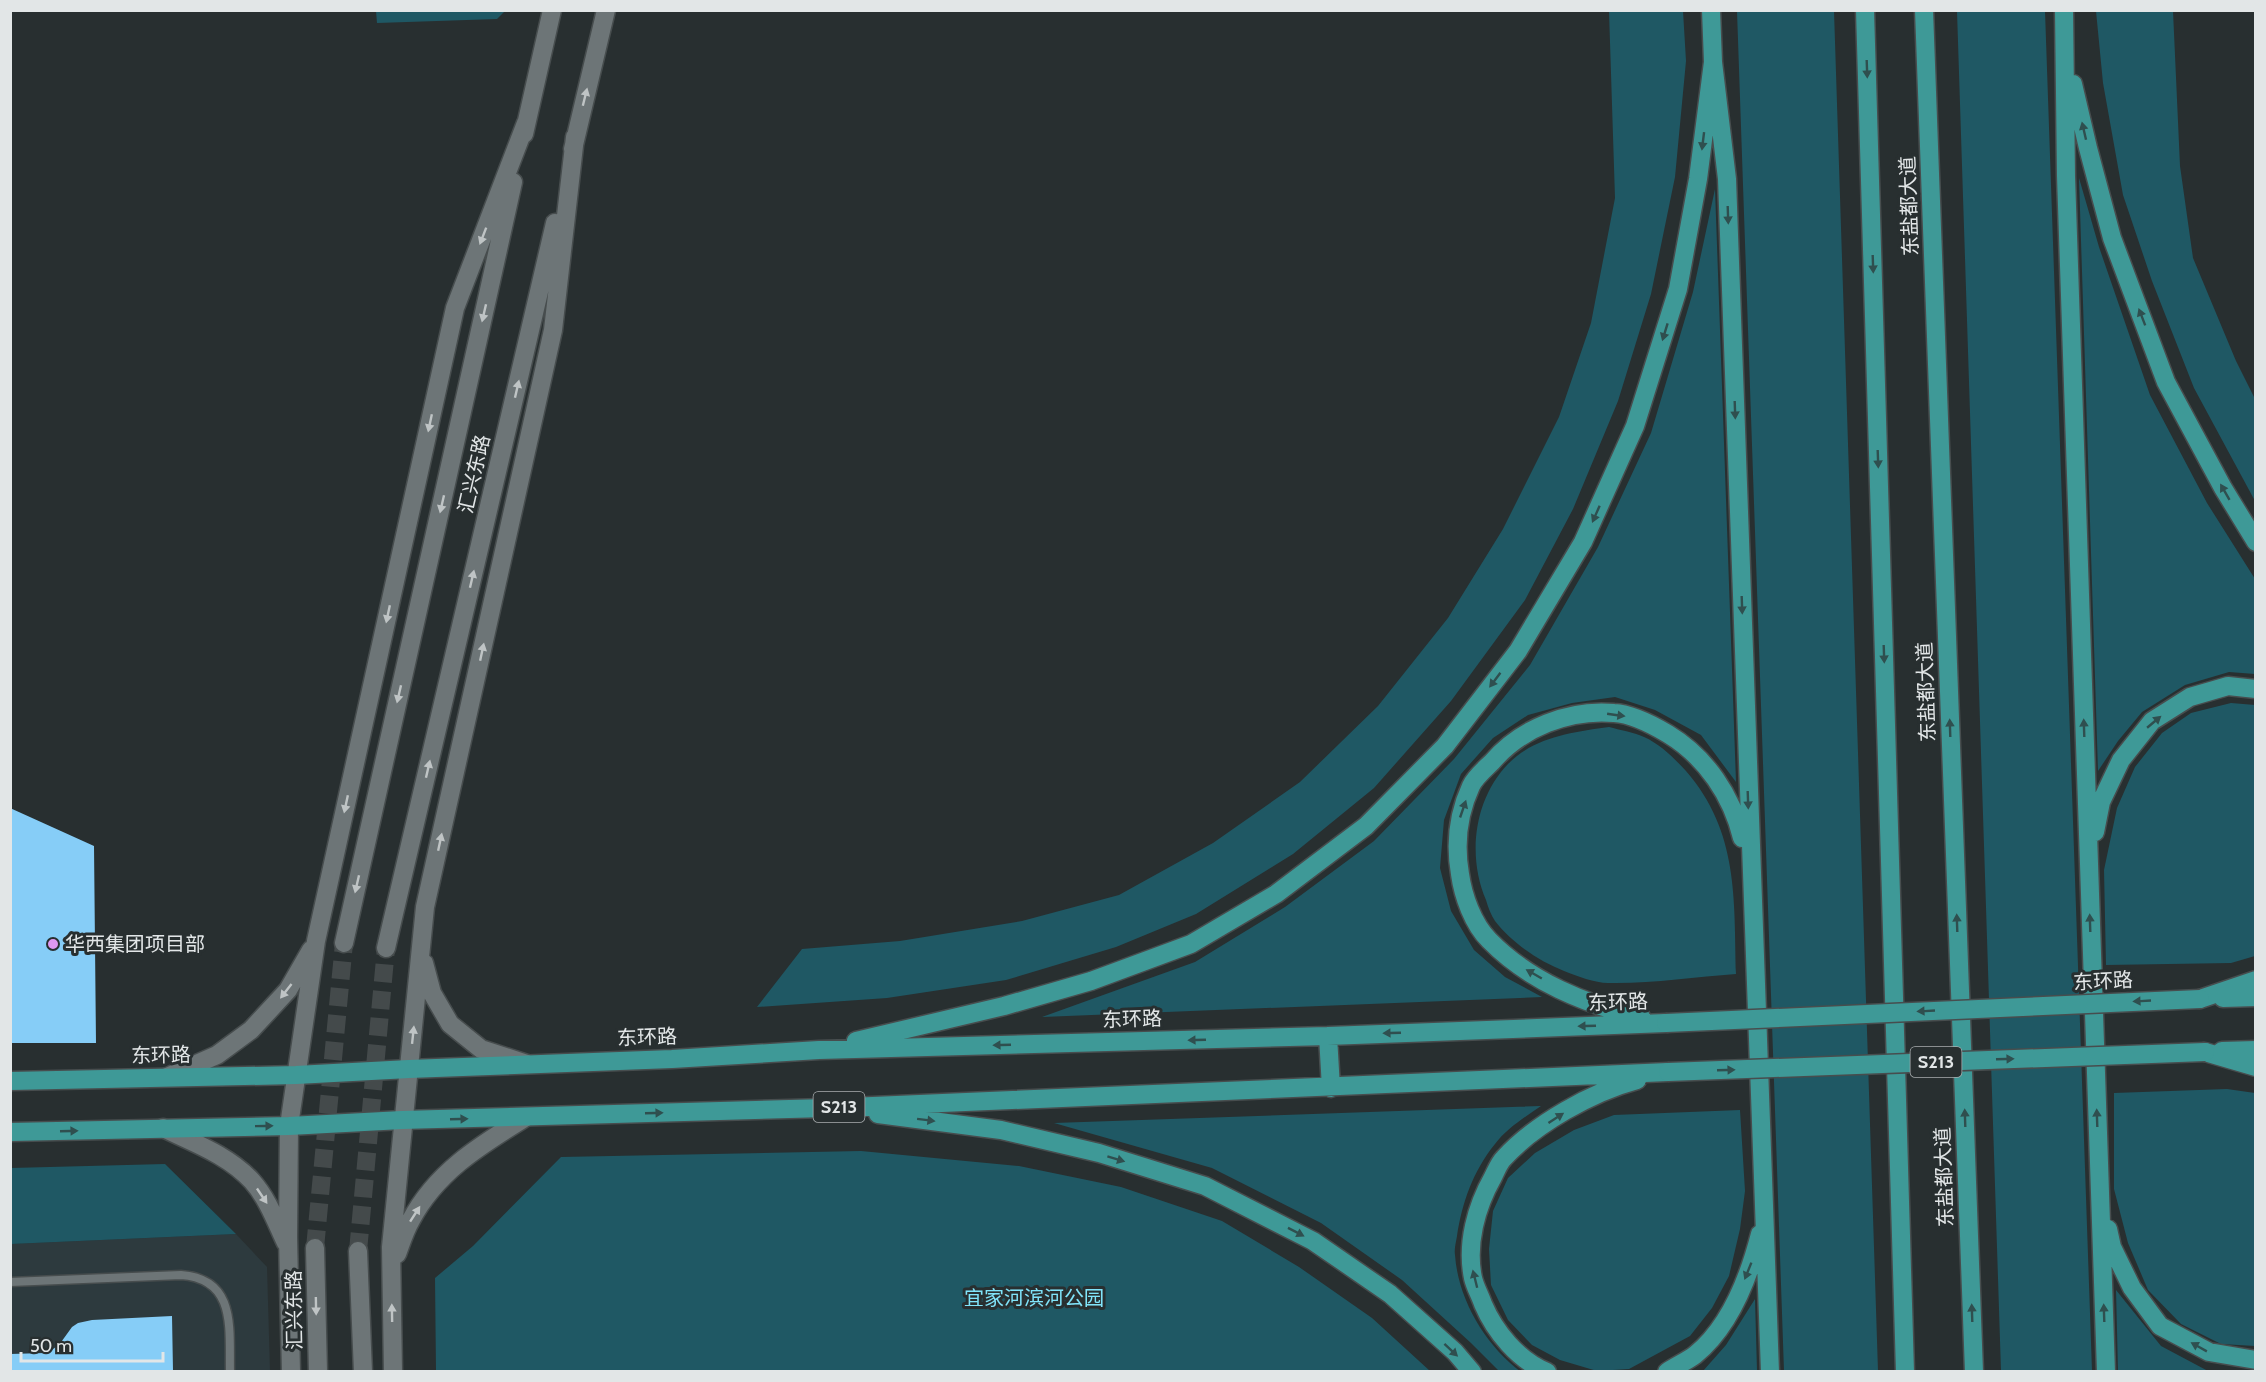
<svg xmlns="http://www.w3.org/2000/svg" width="2266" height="1382" viewBox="0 0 2266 1382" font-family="Cabin,'Noto Sans SC',sans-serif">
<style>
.built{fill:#2d3a3e}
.green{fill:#1f5864}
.building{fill:#86cdf7}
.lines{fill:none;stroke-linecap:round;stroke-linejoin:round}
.secondary-tunnel{stroke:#444a4b;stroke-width:18;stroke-dasharray:18 9;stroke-linecap:butt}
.service-casing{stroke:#474d4e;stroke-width:11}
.secondary-casing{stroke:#474d4e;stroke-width:21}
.trunk-casing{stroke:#474d4e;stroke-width:21}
.service{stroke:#6d7577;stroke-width:8}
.secondary{stroke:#6d7577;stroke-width:18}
.trunk{stroke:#3e9997;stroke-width:18}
.trunk-bridge-casing{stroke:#474d4e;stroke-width:21;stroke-linecap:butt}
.trunk-bridge{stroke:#3e9997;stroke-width:18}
.oneway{fill:#2f4f4f}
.oneway2{fill:#bfc4c5}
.poi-dot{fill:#df98f1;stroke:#282f30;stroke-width:2}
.labels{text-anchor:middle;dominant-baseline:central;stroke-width:6;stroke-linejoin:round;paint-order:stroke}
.shield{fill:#282f30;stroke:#aaafb0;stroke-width:1.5}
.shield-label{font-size:18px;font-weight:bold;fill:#e2e6e7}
.street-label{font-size:20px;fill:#e2e6e7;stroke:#282f30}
.poi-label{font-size:20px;fill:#e2e6e7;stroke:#282f30;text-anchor:start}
.park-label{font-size:20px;fill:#80e4fa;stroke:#282f30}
</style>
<rect width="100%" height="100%" fill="#282f30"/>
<!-- built -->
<path class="built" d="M236,1234L267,1267L270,1371H11L10,1244Z"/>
<!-- green -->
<path class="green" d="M376,11V10L505,11L497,19L377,23Z
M1609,11H1683L1686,61L1675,177L1651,294L1618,401L1573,509L1525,600L1451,701L1374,788L1293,854L1196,914L1116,947L1006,980L887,998L757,1007L802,949L900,941L1022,921L1119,895L1213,843L1300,782L1378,706L1448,618L1503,529L1559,417L1591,323L1615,198Z
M1737,11H1834L1878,1371H1784Z
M1957,11H2045L2092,1371H2001Z
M2096,11H2173L2180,166L2193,258L2236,361L2255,399V501L2194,388L2152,281L2123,195L2103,83Z
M2079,178L2099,247L2150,395L2207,503L2255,579V674L2229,672L2185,685L2142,712L2118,741L2098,771Z
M1715,189L1736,782L1701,735L1655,710L1615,697L1572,703L1528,715L1493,738L1461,774L1444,820L1440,868L1451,911L1474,950L1505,977L1542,997L1042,1017L1195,962L1285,907L1374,841L1454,759L1530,665L1598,547L1651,433L1693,292Z
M2231,703L2255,705V956L2231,963L2106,965L2104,870L2117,808L2135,767L2162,733L2191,713Z
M1609,727C1620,730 1633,732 1644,737C1660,744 1674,758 1686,771C1739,832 1734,899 1736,974C1695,977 1649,984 1608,983C1595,983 1577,976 1564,971C1539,961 1512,943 1495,921C1491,915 1488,907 1486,900C1467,856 1474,799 1508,764C1534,737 1573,732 1609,727Z
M2227,1089L2255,1093V1346L2221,1344L2181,1324L2148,1290L2128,1243L2114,1189V1093Z
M1541,1106C1525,1117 1507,1128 1495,1144C1473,1171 1462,1203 1457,1236C1456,1242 1454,1249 1455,1255C1458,1299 1485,1345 1521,1372L1499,1371L1471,1343L1402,1280L1321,1223L1212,1168L1054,1123Z
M1740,1110L1745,1191L1740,1229L1729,1276L1712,1308L1690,1336L1629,1369L1597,1371L1560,1360L1532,1345L1508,1320L1491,1285L1489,1249L1493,1211L1508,1178L1535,1153L1574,1130L1614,1115Z
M861,1151L1019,1166L1121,1187L1222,1221L1299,1267L1372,1318L1430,1371H436L435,1278L473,1246L561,1157Z
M165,1164L236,1234L11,1244V1168Z
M2116,1290L2161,1346L2208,1371H2213H2118Z
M1755,1299L1757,1371H1703L1726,1345Z"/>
<!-- building -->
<path class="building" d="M10,808L94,846L96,1043H10Z
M172,1316L173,1371H10V1354L45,1353L53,1349L59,1345L72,1327L78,1323L92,1320Z"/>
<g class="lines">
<!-- secondary-tunnel -->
<path class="secondary-tunnel" d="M315,1248L344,943
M358,1251L386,948"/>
<defs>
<path id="service" d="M10,1282L181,1275C237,1279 229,1329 230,1372"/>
<path id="secondary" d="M524,134L552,10
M573,149L606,10
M344,943L513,182
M386,948L555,223
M424,963L432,993L450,1024L481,1049L527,1064
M167,1077L217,1055L251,1030L288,990L311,950
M163,1128C194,1143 228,1155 252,1181C268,1199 276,1222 286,1243
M315,1248L318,1372
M358,1251L363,1372
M397,1254C401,1243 405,1230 411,1220C437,1171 481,1145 526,1117
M291,1372L288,1237L289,1126L316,941L455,308L526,123
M393,1372L391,1247L425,907L553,330L575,137"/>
<path id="trunk" d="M1711,10L1713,62L1727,179L1770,1372
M1865,10L1905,1372
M1924,10L1974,1372
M2064,10L2066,176L2106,1372
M2073,84L2088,148L2112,238L2166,382L2223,488L2256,542
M2095,832L2101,802L2121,760L2152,721L2190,697L2228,686L2256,689
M2223,998L2256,997
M2200,999L2256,980
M1641,1017C1586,1005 1529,981 1489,940C1473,924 1463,896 1460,874C1455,845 1458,814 1471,786C1475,777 1485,769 1492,762C1521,728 1569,709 1614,713C1633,714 1653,725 1668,734C1706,757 1732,796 1742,838
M1328,1036L1331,1088
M856,1041L1004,1006L1091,981L1191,944L1276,894L1366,826L1445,746L1518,651L1583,542L1635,426L1678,289L1698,179L1713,62
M2222,1051L2256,1050
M2205,1052L2256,1067
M10,1081L296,1075L409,1069L672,1059L819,1050L1328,1036L1666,1023
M878,1114L1001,1130L1099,1153L1205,1186L1313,1241L1390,1294L1455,1352L1472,1372
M10,1132L289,1126L402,1120L826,1108L1668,1072
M2108,1229L2112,1247L2132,1288L2160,1326L2209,1352L2256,1360
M1547,1372C1518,1360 1495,1332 1483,1304C1480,1295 1475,1287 1473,1278C1466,1244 1476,1207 1493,1177C1496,1171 1499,1163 1504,1158C1535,1124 1592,1092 1637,1080
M1667,1372C1676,1366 1687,1361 1695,1355C1731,1326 1749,1277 1760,1234"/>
</defs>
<!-- service casing -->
<use href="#service" class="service-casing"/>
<!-- secondary casing -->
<use href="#secondary" class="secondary-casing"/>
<!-- trunk casing -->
<use href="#trunk" class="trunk-casing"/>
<!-- service -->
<use href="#service" class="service"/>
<!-- secondary -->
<use href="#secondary" class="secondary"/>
<!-- trunk -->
<use href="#trunk" class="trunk"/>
<defs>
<path id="trunk-bridge" d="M1666,1023L2200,999
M1668,1072L2205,1052"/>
</defs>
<!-- trunk-bridge casing -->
<use href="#trunk-bridge" class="trunk-bridge-casing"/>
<!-- trunk-bridge -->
<use href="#trunk-bridge" class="trunk-bridge"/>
</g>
<!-- one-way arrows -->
<defs><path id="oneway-solid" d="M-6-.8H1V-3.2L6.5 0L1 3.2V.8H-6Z" transform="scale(1.5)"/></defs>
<g class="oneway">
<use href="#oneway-solid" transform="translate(1867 69) rotate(88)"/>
<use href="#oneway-solid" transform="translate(2084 131) rotate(-103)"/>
<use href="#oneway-solid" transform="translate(1703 141) rotate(97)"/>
<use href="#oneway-solid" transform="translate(1728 215) rotate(88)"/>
<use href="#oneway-solid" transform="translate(1873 264) rotate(88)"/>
<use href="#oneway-solid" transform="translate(2142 317) rotate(-111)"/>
<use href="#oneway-solid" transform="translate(1665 332) rotate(107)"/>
<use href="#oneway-solid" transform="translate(1735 410) rotate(88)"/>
<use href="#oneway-solid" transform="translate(1878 459) rotate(88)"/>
<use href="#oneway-solid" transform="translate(2225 492) rotate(-120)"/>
<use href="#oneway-solid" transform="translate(1596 514) rotate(114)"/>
<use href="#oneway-solid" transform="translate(1742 605) rotate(88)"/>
<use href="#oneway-solid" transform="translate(1884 654) rotate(88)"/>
<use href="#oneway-solid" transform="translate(1495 680) rotate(127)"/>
<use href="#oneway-solid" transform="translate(1616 715) rotate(8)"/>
<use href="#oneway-solid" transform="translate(2154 722) rotate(-40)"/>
<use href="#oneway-solid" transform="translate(1950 728) rotate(-92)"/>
<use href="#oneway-solid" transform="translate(2084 728) rotate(-92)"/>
<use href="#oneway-solid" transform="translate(1748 800) rotate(88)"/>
<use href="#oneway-solid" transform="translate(1463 809) rotate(-71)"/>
<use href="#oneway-solid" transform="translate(1957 923) rotate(-92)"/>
<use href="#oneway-solid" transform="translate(2090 923) rotate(-92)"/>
<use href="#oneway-solid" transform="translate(1534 974) rotate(-150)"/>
<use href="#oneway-solid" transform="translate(2142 1001) rotate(177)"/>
<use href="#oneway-solid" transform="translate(1926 1011) rotate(177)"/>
<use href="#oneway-solid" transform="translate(1587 1026) rotate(178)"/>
<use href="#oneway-solid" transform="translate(1392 1033) rotate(178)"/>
<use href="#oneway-solid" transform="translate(1197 1040) rotate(178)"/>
<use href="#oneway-solid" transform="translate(1002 1045) rotate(178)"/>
<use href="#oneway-solid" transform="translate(2005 1059) rotate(-2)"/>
<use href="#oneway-solid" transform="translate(1726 1070) rotate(-2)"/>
<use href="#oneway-solid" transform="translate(654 1113) rotate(-2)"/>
<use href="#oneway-solid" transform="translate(1556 1118) rotate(-33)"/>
<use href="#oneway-solid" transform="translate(1965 1118) rotate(-92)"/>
<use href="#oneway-solid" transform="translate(2097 1118) rotate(-92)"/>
<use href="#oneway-solid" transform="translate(459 1119) rotate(-2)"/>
<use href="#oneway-solid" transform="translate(926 1120) rotate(7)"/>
<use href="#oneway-solid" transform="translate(264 1126) rotate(-1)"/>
<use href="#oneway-solid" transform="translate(69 1131) rotate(-2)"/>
<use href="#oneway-solid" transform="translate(1116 1159) rotate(17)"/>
<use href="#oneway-solid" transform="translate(1296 1232) rotate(27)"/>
<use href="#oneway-solid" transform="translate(1748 1271) rotate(112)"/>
<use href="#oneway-solid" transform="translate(1475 1279) rotate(-104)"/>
<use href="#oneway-solid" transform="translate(1972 1313) rotate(-92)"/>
<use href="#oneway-solid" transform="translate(2104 1313) rotate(-92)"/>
<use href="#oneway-solid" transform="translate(2199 1347) rotate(-151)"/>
<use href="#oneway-solid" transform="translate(1451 1350) rotate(43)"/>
</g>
<g class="oneway2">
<use href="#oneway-solid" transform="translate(585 97) rotate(-76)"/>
<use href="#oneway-solid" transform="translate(483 236) rotate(111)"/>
<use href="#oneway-solid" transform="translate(484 313) rotate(103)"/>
<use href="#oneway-solid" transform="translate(517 389) rotate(-77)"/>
<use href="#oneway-solid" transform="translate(430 423) rotate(102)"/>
<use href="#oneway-solid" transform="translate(442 504) rotate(103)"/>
<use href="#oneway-solid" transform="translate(472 579) rotate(-77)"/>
<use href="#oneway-solid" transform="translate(388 614) rotate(102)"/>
<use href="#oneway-solid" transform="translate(482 652) rotate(-78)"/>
<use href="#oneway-solid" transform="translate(399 694) rotate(103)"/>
<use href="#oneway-solid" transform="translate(428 769) rotate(-77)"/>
<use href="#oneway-solid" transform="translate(346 804) rotate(102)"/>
<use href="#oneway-solid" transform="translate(440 842) rotate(-78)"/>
<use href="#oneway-solid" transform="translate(357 884) rotate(103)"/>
<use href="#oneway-solid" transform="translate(286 991) rotate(128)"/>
<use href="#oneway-solid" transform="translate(413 1035) rotate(-84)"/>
<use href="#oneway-solid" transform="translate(262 1196) rotate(56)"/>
<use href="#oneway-solid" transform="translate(415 1214) rotate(-57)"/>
<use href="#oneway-solid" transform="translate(316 1306) rotate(89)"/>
<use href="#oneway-solid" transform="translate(392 1313) rotate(-91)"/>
</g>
<!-- markers -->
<circle class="poi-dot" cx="53" cy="944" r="6"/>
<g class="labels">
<!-- shield labels -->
<g class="shield">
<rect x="1910.5" y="1047" width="51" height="30" rx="4.5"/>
<rect x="813.5" y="1092" width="51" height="30" rx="4.5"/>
</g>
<g class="shield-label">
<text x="1936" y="1062">S213</text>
<text x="839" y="1107">S213</text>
</g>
<!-- street labels -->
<g class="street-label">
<text transform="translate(1909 206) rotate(-92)">东盐都大道</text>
<text transform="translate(474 474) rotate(-77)">汇兴东路</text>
<text transform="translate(1926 692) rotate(-92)">东盐都大道</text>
<text transform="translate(2103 981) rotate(-3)">东环路</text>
<text transform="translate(1618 1002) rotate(-2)">东环路</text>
<text transform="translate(1132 1019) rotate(-2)">东环路</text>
<text transform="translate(647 1037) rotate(-2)">东环路</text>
<text transform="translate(161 1055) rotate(-1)">东环路</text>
<text transform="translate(1944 1177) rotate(-92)">东盐都大道</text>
<text transform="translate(294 1310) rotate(-91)">汇兴东路</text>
</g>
<!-- poi labels -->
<g class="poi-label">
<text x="65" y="944">华西集团项目部</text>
</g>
<!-- park labels -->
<g class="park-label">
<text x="1034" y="1298">宜家河滨河公园</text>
</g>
</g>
<!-- border -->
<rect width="2266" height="1382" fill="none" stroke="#e2e6e7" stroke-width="24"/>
<!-- scale -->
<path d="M21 1352v9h142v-9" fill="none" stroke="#e2e6e7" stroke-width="3"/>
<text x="30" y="1352" font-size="18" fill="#e2e6e7" stroke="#282f30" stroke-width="4.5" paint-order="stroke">50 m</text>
</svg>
